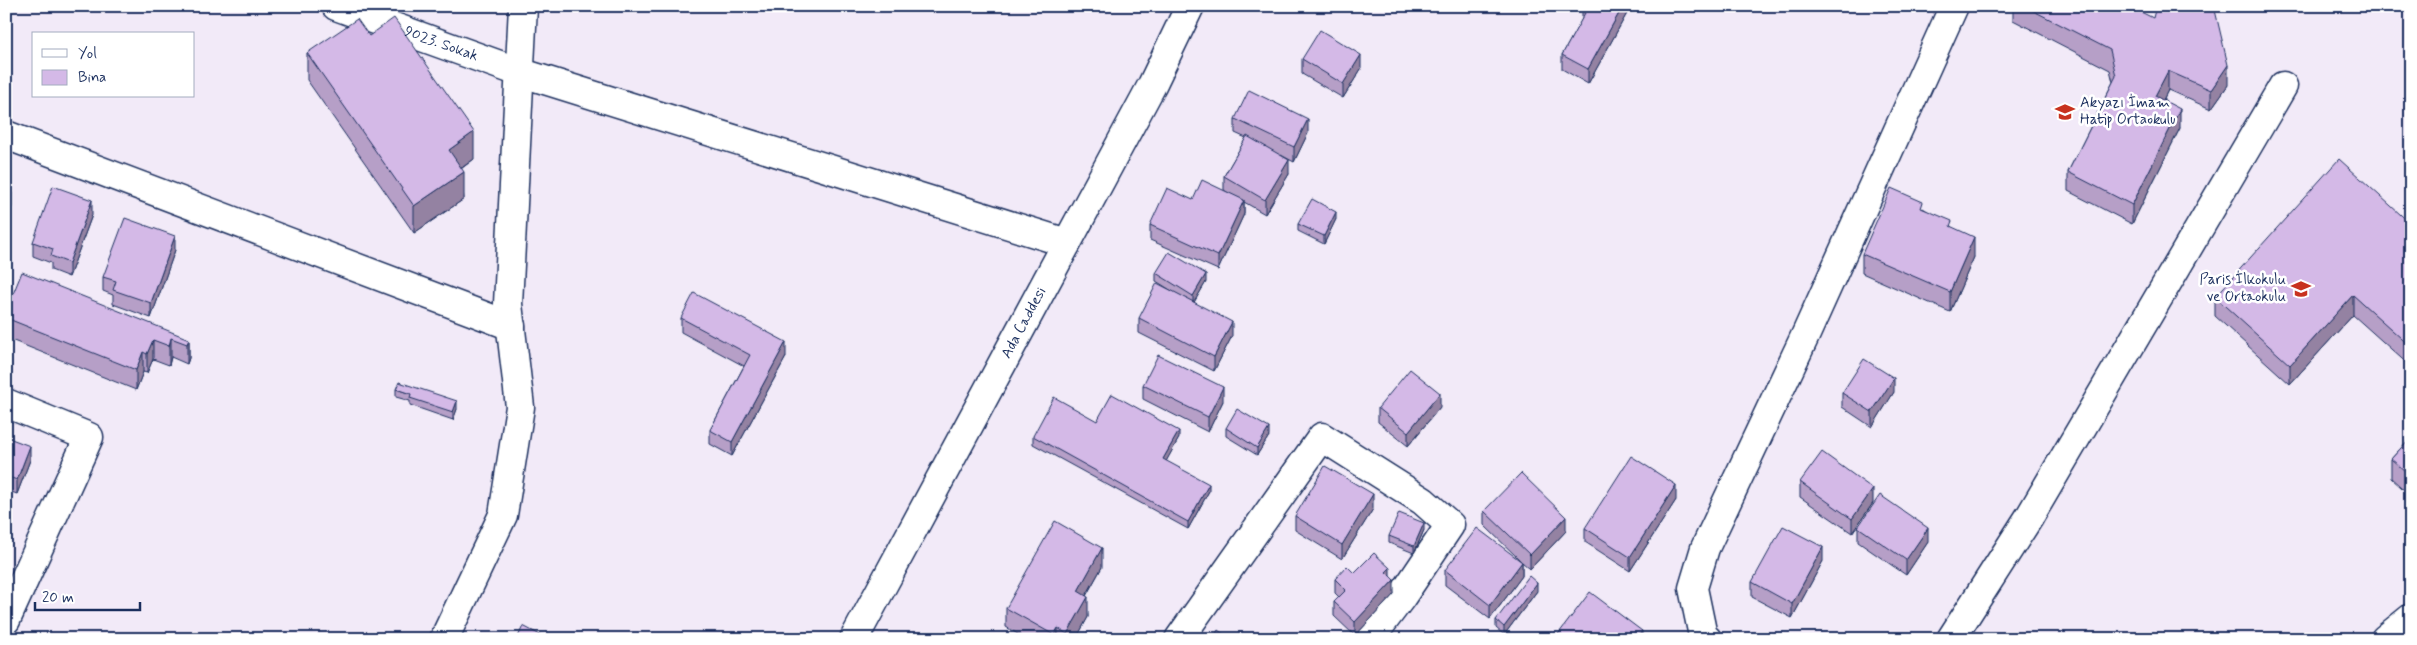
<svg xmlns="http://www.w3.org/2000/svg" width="2417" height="645" viewBox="0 0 2417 645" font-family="Mynerve,sans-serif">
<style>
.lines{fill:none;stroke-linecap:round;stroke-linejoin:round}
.minor-casing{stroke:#1b2f5e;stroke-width:31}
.major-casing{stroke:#1b2f5e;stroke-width:31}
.minor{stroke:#fff;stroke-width:28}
.major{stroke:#fff;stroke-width:28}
.wall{fill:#b69fc7;stroke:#1b2f5e}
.shaded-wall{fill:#9482a2;stroke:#1b2f5e}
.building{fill:#d4b9e7;stroke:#1b2f5e}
.labels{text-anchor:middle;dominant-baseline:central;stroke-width:5;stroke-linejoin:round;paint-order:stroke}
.street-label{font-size:15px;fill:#1b2f5e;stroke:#fff}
.poi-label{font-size:15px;fill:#1b2f5e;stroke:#fff;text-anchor:start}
</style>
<rect width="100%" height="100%" fill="#f2eaf8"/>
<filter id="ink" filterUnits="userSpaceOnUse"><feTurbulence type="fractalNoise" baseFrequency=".02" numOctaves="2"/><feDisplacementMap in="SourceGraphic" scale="10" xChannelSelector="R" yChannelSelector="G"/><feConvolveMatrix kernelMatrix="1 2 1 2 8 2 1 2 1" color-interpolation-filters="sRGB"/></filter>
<g filter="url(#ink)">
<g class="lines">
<defs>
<g id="minor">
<path id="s1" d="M336,6L519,72L1067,243"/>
<path d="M6,135L511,326"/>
<path d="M6,403L89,437L6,620"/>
<path d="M1179,639L1322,437L1423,501L1450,525L1401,598L1370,639"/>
<path d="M1707,639L1703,636L1693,588L1705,548L1806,334L1954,6"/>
<path d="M1951,639L2030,516L2283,86"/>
<path d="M2385,639L2411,618"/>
</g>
<g id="major">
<path d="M444,639L503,515L520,407L508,304L523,6"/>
<path id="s2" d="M854,639L1152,85L1190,6"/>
</g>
</defs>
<!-- minor casing -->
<use href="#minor" class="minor-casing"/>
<!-- major casing -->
<use href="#major" class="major-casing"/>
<!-- minor -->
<use href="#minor" class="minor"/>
<!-- major -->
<use href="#major" class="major"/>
</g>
<!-- wall -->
<path class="wall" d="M1585,6H1631L1588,84L1562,69V55L1582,19V11Z
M2013,6H2141L2138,11L2228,85L2211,109L2168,90L2163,100L2180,128L2132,224L2068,191V172L2113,82L2110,70L2013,20Z
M369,36L474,159L461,169L464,199L414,233L307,80V53Z
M1302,59L1361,69L1343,98L1302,74Z
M1235,119L1308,133L1294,162L1281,155L1289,174L1265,214L1244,202V214L1218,270L1150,240V225L1193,200L1230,194L1224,190V176L1246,138L1235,133Z
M1923,208L1952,227L1974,257L1950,312L1862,273V254Z
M92,215L69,277L51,270V263L33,256V242Z
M1336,219L1324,244L1298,231V224Z
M2411,224V367L2353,315L2290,384L2215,316V297Z
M175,250L151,318L113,304V295L103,291V277Z
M1156,273L1206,282L1194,302L1232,336L1214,371L1139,333V318L1172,291L1156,281Z
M6,311L189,339V358L187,364L171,357L169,365L153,359L147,373L143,372L136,390L6,338Z
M681,318L786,357L732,456L710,444V430L744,366L681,332Z
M1143,385L1223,401L1208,432L1143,399Z
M396,389L457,409L453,420L410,405V401L396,397Z
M1894,392L1872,427L1842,407V393Z
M1440,407L1408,446L1378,422V408Z
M1097,421L1179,438L1166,461L1209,491L1188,529L1033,444V436Z
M1226,428L1269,436L1257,455L1226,436Z
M6,437L30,460L17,494L6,490Z
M2411,437V496L2391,478V459Z
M1800,482L1873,503L1852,533L1800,497Z
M1676,500L1630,571L1585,542V528Z
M1373,509L1342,559L1295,530V516Z
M1484,511L1566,531L1530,569L1522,562V576L1490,619L1445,585V570L1521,561L1484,525Z
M1858,527L1928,542L1906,575L1858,542Z
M1424,530L1414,553L1389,543V536Z
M1823,561L1792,618L1752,597V582Z
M1102,567L1086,596L1088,617L1076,639H1026L1006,627V608Z
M1354,573L1390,576L1394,594L1355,636L1334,616V602L1339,597L1335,593V579Z
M1537,591L1504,635L1496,628V620Z"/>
<!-- shaded-wall -->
<path class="shaded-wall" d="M1623,6H1631L1588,84V69Z
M2131,6H2141L2131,26Z
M1361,55V69L1343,98V84Z
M2228,65V85L2211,109V90Z
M2168,71V90L2155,116V96Z
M2180,109V128L2132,224V205Z
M1308,119V133L1294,162V147Z
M474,132V159L449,177V150Z
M1289,160V174L1265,214V200Z
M464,172V199L414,233V206Z
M12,193V207L6,219V204Z
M92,200V215L69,277V263Z
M1244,200V214L1218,270V256Z
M1336,212V219L1324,244V236Z
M175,236V250L151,318V303Z
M1974,237V257L1950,312V292Z
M1206,274V282L1193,304V296Z
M2353,295V315L2290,384V365Z
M1232,322V336L1214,371V357Z
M171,338V357L169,365V346Z
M189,339V358L187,364V344Z
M153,340V359L147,373V354Z
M786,342V357L732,456V442Z
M143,352V372L136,390V370Z
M1894,378V392L1872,427V412Z
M1223,387V401L1208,432V417Z
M1440,393V407L1408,446V432Z
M457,401V409L453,420V412Z
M1269,428V436L1257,455V448Z
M1179,431V438L1163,467V459Z
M30,446V460L17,494V480Z
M1209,484V491L1188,529V522Z
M1676,485V500L1630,571V557Z
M1873,489V503L1852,533V519Z
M1373,494V509L1342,559V545Z
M1566,517V531L1530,569V555Z
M1424,523V530L1414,553V546Z
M1928,528V542L1906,575V560Z
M1823,547V561L1792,618V604Z
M1102,548V567L1078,610V591Z
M1522,562V576L1490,619V605Z
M1390,568V582L1386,572Z
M1394,580V594L1355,636V622Z
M1537,583V591L1504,635V627Z
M1088,597V617L1076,639H1067V634Z
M1058,628V639H1054V635Z
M1642,631V639H1636Z"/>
<!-- building -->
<path class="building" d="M1585,6H1623L1588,69L1562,55L1585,13L1582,11Z
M2024,6H2131V7L2153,18L2156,6H2214L2228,65L2211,90L2168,71L2155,96L2180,109L2132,205L2068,172L2116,76L2110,50Z
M394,18L474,132L449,150L464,172L414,206L307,53L357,19L369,36Z
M1320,30L1361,55L1343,84L1302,59Z
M1249,90L1308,119L1294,147L1235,119Z
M1247,136L1289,160L1265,200L1224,176Z
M2339,159L2411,224V347L2353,295L2290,365L2215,297Z
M1202,180L1244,200L1218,256L1150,225L1167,188L1193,200Z
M53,186L92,200L69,263L51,256L53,249L33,242Z
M1891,188L1923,202L1921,208L1952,221L1950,226L1974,237L1950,292L1862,254Z
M6,190L12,193L6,204Z
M1312,199L1336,212L1324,236L1298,224Z
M125,218L175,236L151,303L113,290L116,281L103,277Z
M1169,252L1206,274L1193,296L1156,273Z
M22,272L189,339L187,344L171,338L169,346L153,340L147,354L143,352L136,370L6,318V311Z
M1157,283L1232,322L1214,357L1139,318Z
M694,293L786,342L732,442L710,430L750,355L681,318Z
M1158,355L1223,387L1208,417L1143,385Z
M1864,359L1894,378L1872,412L1842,393Z
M1410,369L1440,393L1408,432L1378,408Z
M399,382L457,401L453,412L410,398L411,394L396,389Z
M1112,394L1179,431L1163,459L1209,484L1188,522L1033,436L1054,397L1097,421Z
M1237,409L1269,428L1257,448L1226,428Z
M6,437L30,446L17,480L6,476Z
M2411,437V476L2391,459Z
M1822,452L1873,489L1852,519L1800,482Z
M1631,456L1676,485L1630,557L1585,528Z
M1325,466L1373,494L1342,545L1295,516Z
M1521,473L1566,517L1530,555L1484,511Z
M1880,495L1928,528L1906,560L1858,527Z
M1399,513L1424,523L1414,546L1389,536Z
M1055,521L1102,548L1078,591L1088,597L1067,634L1058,628L1054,635L1006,608Z
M1783,526L1823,547L1792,604L1752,582Z
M1477,528L1522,562L1490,605L1445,570Z
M1374,553L1390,568L1386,572L1394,580L1355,622L1334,602L1346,590L1335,579L1347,566L1354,573Z
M1529,576L1537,583L1504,627L1496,620Z
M1590,592L1642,631L1636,639H1558L1556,637Z
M523,626L548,639H517Z
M1218,630L1230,639H1213Z"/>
</g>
<!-- icons -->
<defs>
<symbol id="school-bare" viewBox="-9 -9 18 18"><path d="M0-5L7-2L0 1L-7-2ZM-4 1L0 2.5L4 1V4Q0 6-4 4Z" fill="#c8321e" stroke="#fff" stroke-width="2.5" paint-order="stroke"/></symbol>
</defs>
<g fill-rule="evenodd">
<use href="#school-bare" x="2051" y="98" width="28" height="28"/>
<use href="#school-bare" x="2287" y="275" width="28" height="28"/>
</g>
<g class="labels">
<!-- street labels -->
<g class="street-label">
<text stroke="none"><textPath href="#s1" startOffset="112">9023. Sokak</textPath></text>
<text stroke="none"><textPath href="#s2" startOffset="359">Ada Caddesi</textPath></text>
</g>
<!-- poi labels -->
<g class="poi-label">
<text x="2080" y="103">Akyazı İmam<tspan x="2080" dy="17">Hatip Ortaokulu</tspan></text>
<text x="2286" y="280" text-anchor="end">Paris İlkokulu<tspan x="2286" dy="17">ve Ortaokulu</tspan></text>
</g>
</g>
<!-- margin -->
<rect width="2417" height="645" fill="none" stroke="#fff" stroke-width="25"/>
<rect x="12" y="12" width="2392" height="620" fill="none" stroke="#1b2f5e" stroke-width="2" filter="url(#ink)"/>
<!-- legend -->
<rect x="32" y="32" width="162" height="65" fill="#ffffff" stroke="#a4acbf"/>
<rect x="42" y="49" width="25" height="8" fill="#ffffff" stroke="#a4acbf"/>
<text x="78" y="58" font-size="15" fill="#1b2f5e">Yol</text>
<rect x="42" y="70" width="25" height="15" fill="#d4b9e7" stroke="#a4acbf"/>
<text x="78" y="82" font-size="15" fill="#1b2f5e">Bina</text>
<!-- scale -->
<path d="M35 602v8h105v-8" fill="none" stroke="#1b2f5e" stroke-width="2.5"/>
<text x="42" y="602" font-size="15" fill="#1b2f5e" stroke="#ffffff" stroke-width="4" paint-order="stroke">20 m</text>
</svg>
